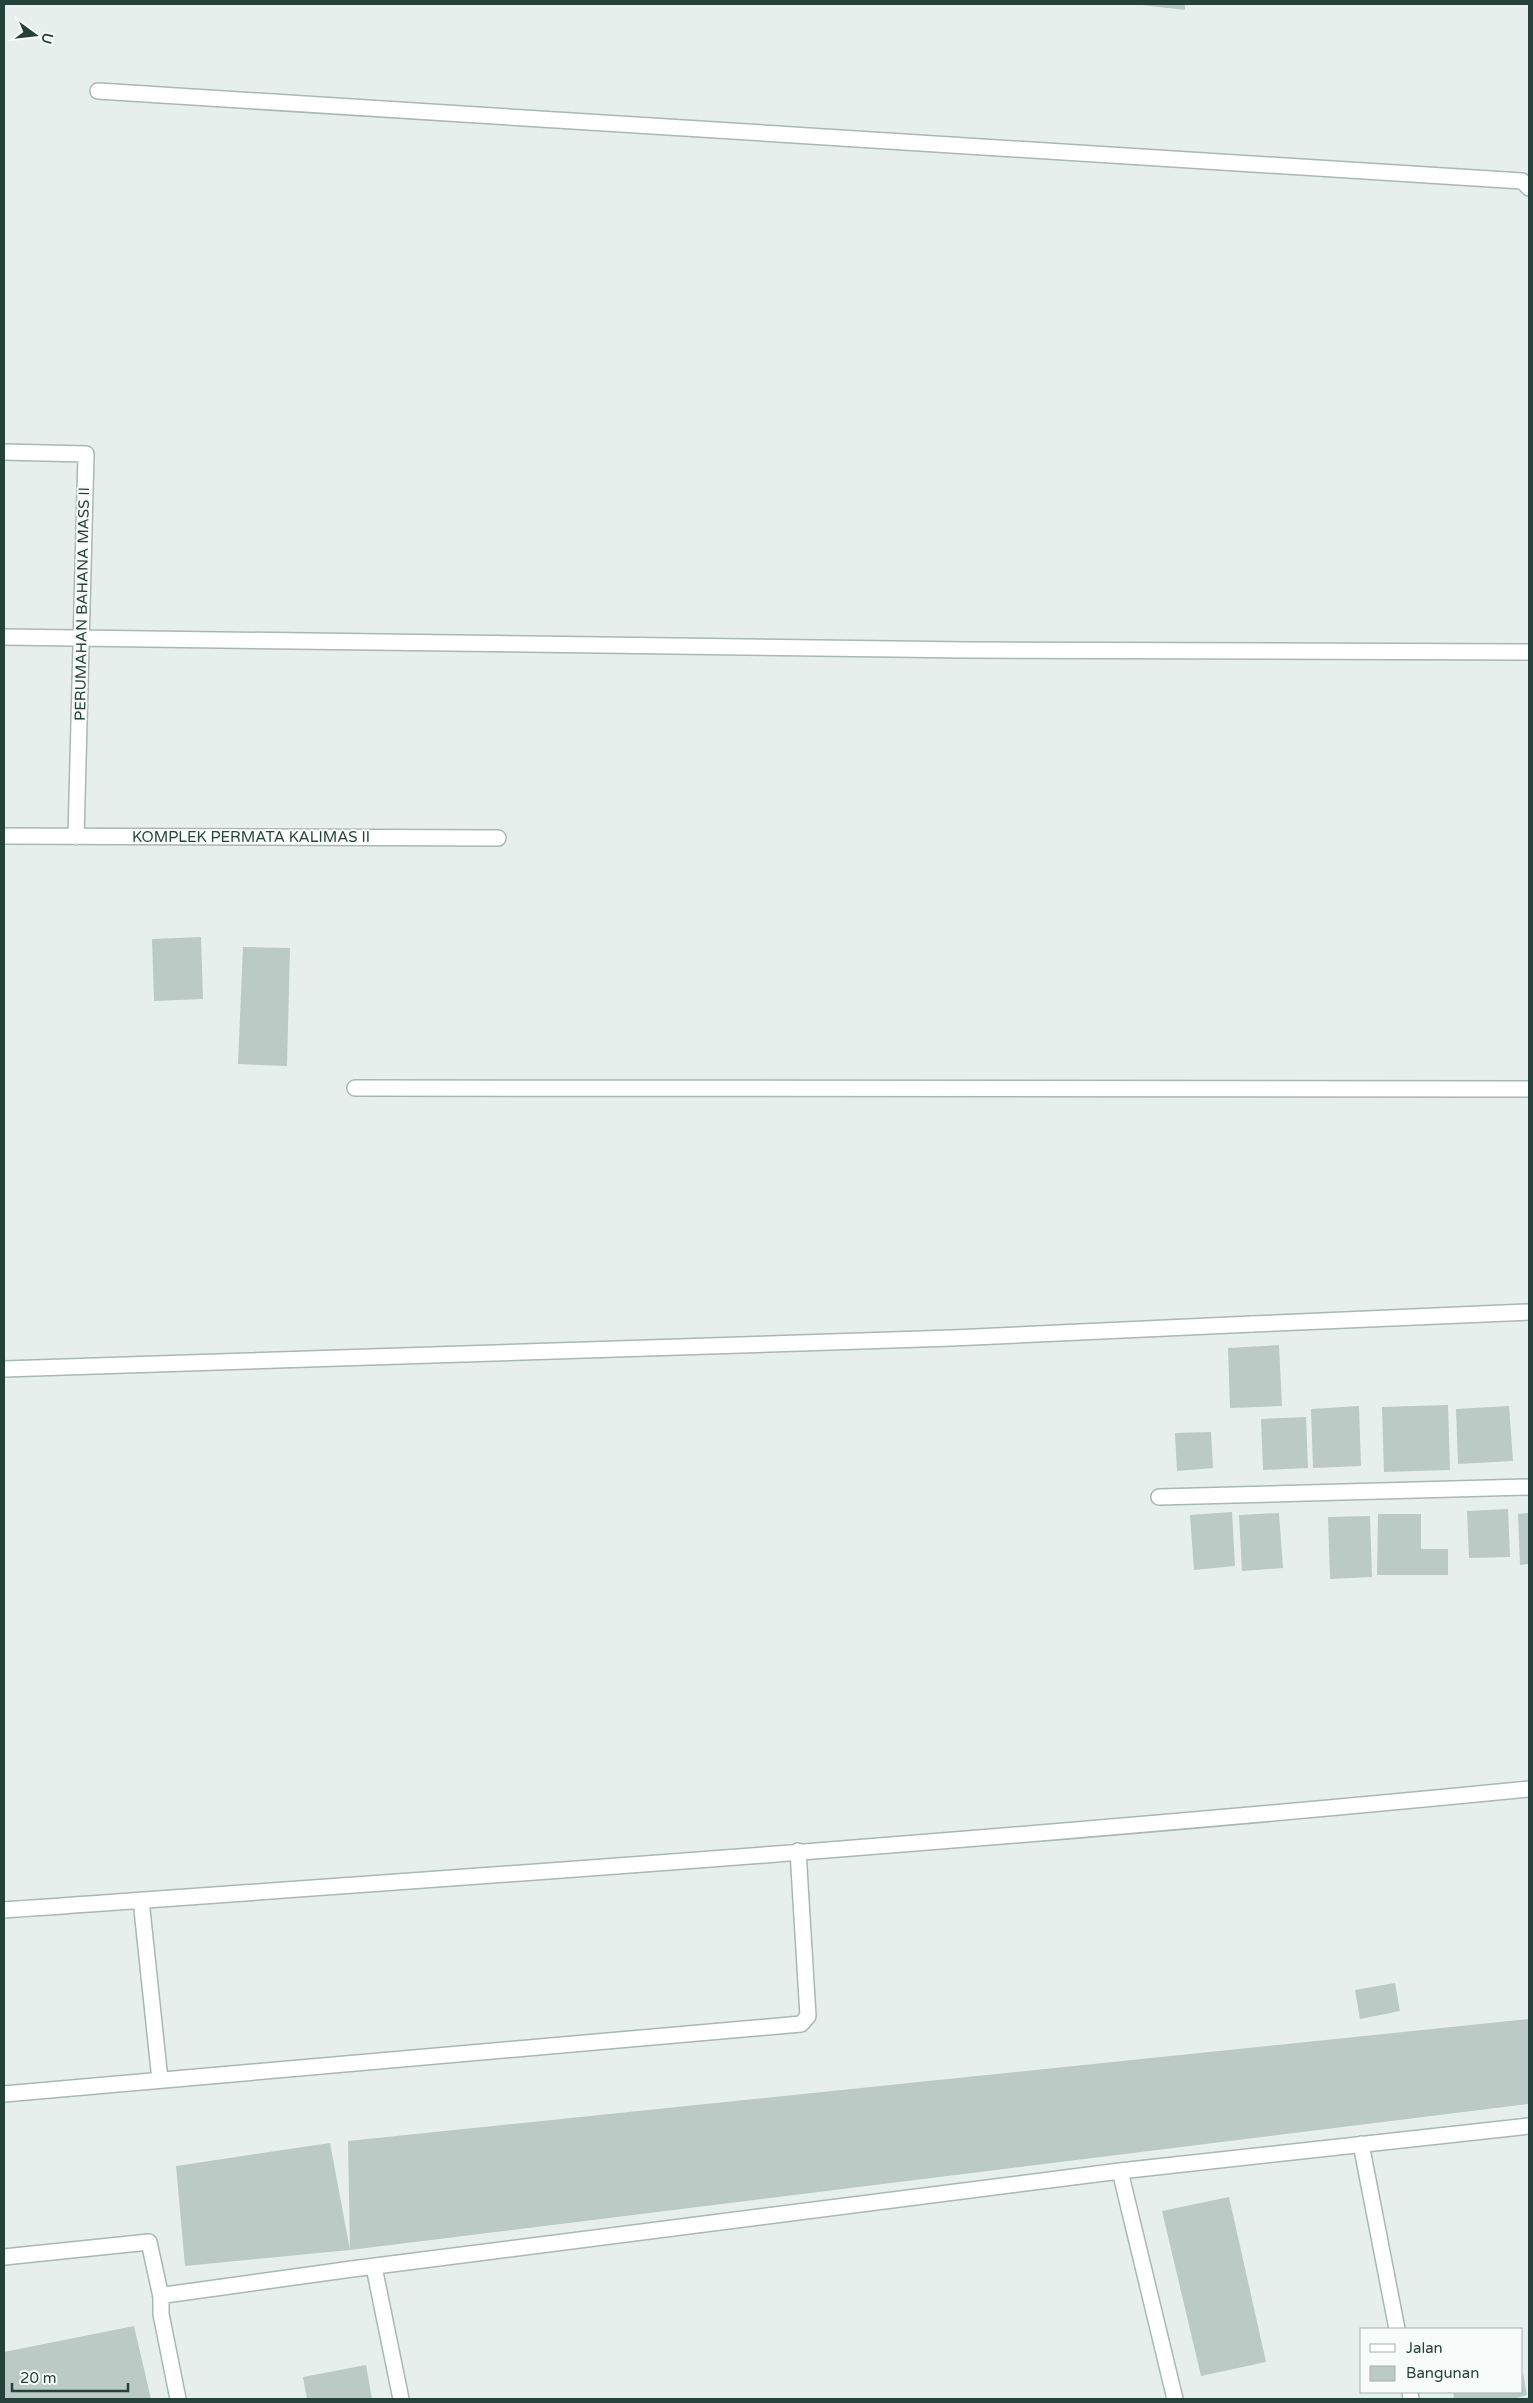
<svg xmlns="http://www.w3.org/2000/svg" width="1533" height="2403" viewBox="0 0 1533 2403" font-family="'Varela Round',sans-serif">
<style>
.building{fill:#bbcac4}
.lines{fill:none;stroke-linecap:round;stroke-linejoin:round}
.service-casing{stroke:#a8b8b2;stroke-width:18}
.minor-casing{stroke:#a8b8b2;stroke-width:18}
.service{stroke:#fff;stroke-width:15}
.minor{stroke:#fff;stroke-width:15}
.labels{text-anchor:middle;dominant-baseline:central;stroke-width:4;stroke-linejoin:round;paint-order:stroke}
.street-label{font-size:15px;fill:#24423a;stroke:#f7fbf9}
</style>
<rect width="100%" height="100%" fill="#e6efeb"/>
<!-- building -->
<path class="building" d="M1133,4H1185V10Z
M201,937L203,999L154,1001L152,939Z
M243,947L290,948L287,1066L238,1064Z
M1279,1345L1282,1406L1230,1408L1228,1348Z
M1448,1405L1450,1470L1384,1472L1382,1407Z
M1359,1406L1361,1466L1313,1468L1311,1409Z
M1509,1406L1513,1461L1458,1464L1456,1409Z
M1306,1417L1308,1468L1263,1470L1261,1419Z
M1211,1432L1213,1468L1177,1471L1175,1433Z
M1508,1509L1510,1557L1469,1558L1467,1511Z
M1232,1512L1235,1566L1194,1570L1190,1515Z
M1279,1513L1283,1568L1242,1571L1239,1515Z
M1529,1513V1564L1520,1565L1518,1514Z
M1378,1514H1421V1549H1448V1575H1377Z
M1370,1516L1372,1577L1330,1579L1328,1517Z
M1395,1983L1400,2011L1360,2019L1355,1990Z
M1529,2019V2104L350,2250L348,2141Z
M330,2143L350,2250L185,2266L176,2166Z
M1229,2197L1266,2362L1201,2376L1162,2211Z
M134,2326L151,2399H4V2352Z
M366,2365L372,2399H307L303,2377Z
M1523,2373L1527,2395L1513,2399H1454L1453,2392H1522Z"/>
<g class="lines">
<defs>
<path id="service" d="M4,1369L952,1338L1252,1324"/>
<path id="minor" d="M98,91L1522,181L1529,188
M4,452L86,454L76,837
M4,637L967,650L1529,652
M4,836L498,838
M355,1088L1529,1089
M1252,1324L1529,1312
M1159,1497L1529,1487
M141,1900L160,2080
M4,1910C512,1874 1022,1839 1529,1789
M4,2094L801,2024L808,2016L798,1851
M1361,2144L1397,2329
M1120,2171L1175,2399
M4,2257L149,2242L161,2297
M374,2267L401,2399
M1410,2392L1411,2399
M178,2399L161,2314V2297L165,2295L352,2269L1120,2171L1529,2126"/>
</defs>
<!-- service casing -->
<use href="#service" class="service-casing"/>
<!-- minor casing -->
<use href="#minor" class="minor-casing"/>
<!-- service -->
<use href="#service" class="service"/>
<!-- minor -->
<use href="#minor" class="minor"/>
</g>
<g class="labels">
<!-- street labels -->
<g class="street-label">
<text transform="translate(82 604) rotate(-89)">PERUMAHAN BAHANA MASS II</text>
<text x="251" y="837">KOMPLEK PERMATA KALIMAS II</text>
</g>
</g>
<!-- border -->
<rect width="1533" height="2403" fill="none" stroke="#24423a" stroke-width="10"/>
<!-- legend -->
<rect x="1360" y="2328" width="162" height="65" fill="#f7fbf9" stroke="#a3b1ad"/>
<rect x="1370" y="2344" width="25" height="8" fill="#ffffff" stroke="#a3b1ad"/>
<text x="1406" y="2353" font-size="15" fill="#24423a">Jalan</text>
<rect x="1370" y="2366" width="25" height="15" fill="#bbcac4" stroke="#a3b1ad"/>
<text x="1406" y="2378" font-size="15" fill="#24423a">Bangunan</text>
<!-- north arrow -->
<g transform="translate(35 35) rotate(105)" stroke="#f7fbf9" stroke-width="4" paint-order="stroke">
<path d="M0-4L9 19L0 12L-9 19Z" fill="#24423a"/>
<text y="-8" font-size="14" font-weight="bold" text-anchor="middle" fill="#24423a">U</text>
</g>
<!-- scale -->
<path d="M12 2383v8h116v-8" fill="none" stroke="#24423a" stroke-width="2.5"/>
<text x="20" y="2383" font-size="15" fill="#24423a" stroke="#f7fbf9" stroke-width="4" paint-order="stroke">20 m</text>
</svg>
